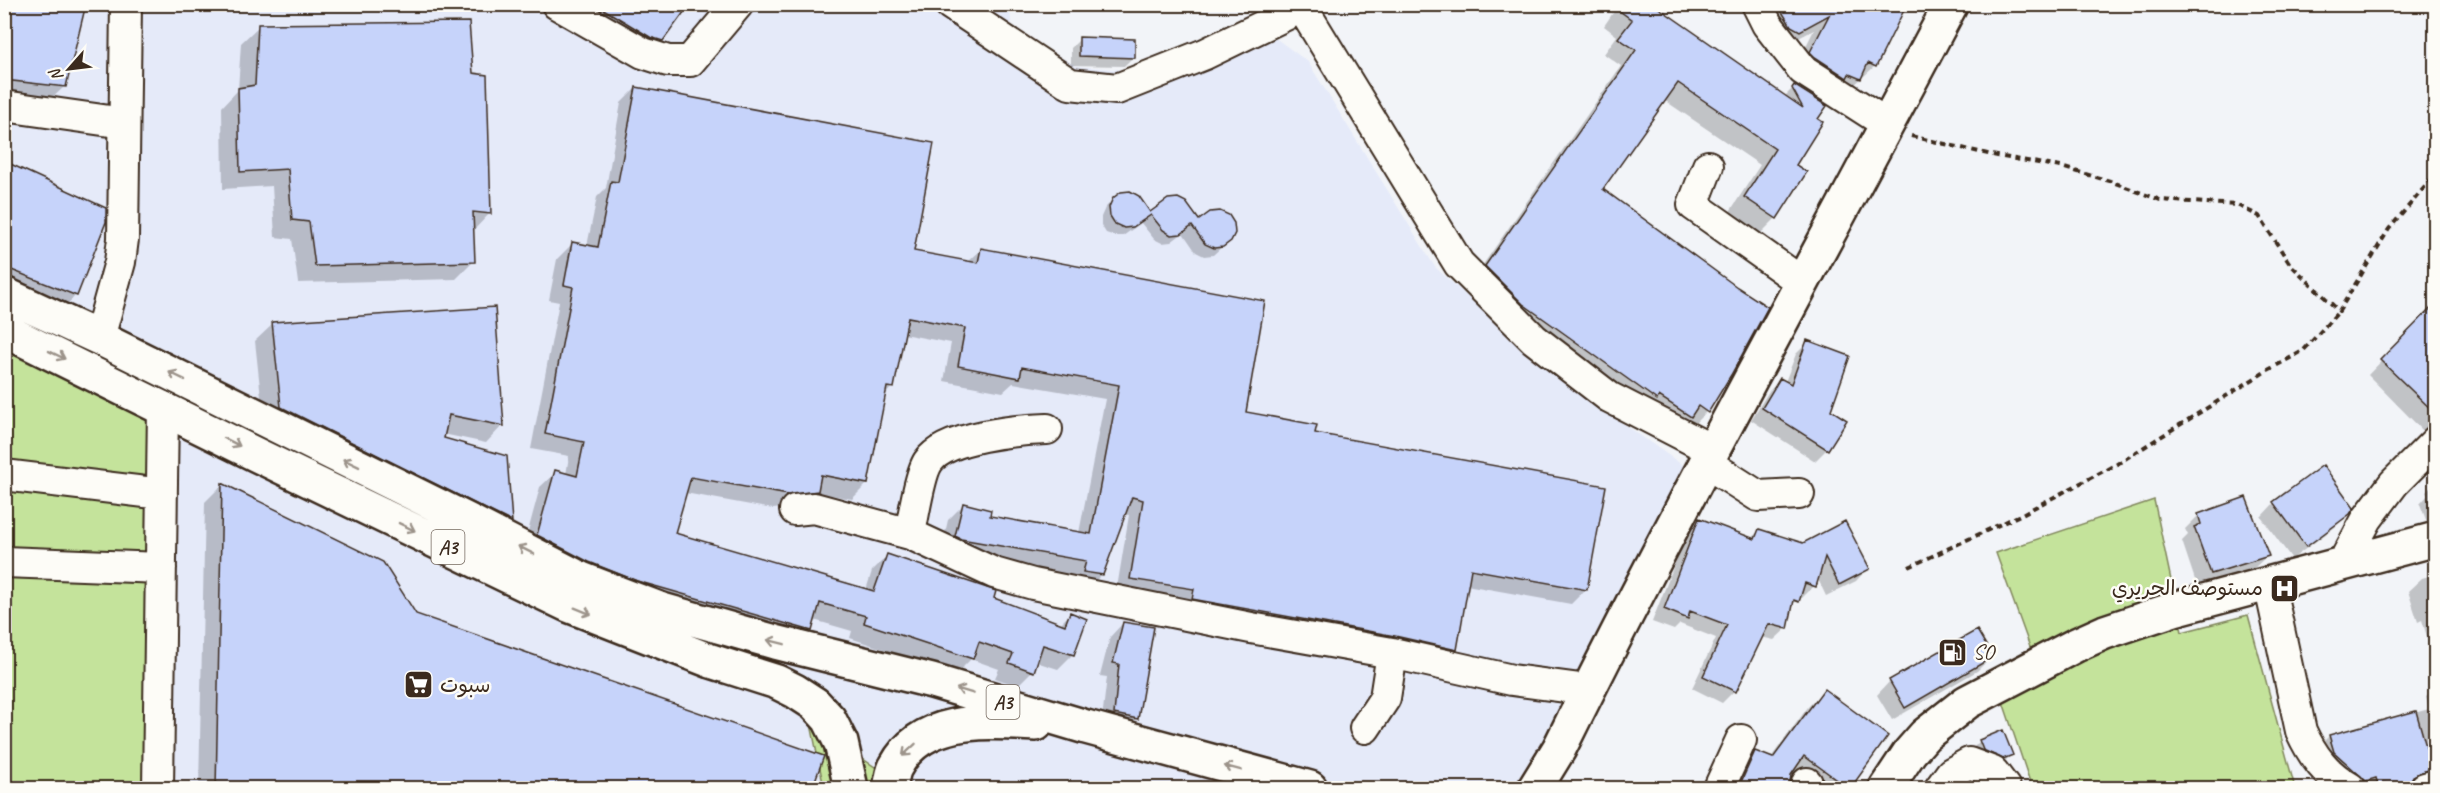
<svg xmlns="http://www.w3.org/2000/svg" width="2440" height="793" viewBox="0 0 2440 793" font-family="Caveat,'Playpen Sans Arabic',sans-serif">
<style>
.built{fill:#e5eaf9}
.green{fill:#c4e39b;stroke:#80865c;stroke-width:1.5}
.shadow{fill:#0003}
.building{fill:#c6d3fa;stroke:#3b2a1e;stroke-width:1.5}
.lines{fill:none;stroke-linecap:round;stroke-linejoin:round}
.minor-casing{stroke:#3b2a1e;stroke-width:34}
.major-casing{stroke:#3b2a1e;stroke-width:38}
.highway-casing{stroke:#3b2a1e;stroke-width:38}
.path{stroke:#3b2a1e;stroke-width:4;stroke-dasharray:6 4.5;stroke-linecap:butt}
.minor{stroke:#fdfcf7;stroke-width:30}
.major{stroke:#fdfcf7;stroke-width:33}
.highway{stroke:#fdfcf7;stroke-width:33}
.oneway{stroke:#9c938a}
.labels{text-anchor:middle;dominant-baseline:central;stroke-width:5;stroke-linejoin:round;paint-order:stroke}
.shield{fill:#fdfcf7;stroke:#75695f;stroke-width:1.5}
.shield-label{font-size:20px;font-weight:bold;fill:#3b2a1e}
.poi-label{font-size:21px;fill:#3b2a1e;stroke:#fdfcf7;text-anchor:start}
</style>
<rect width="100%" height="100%" fill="#f2f4f8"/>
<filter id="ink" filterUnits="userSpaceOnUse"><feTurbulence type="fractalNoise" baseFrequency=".0167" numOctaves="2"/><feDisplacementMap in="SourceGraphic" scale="12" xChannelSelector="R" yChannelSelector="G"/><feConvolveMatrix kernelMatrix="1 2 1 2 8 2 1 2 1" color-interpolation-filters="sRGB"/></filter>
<g filter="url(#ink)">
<!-- built -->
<path class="built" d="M5,5H1009L1012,28L1076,66L1124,70L1248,18L1308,62L1435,267L1551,373L1691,471L1553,788H906L823,777L824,788H167L5,295Z"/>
<!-- green -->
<path class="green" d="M5,295L178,377L173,406L167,788H5Z
M2154,500L2182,632L2248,615L2295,788H2032L2002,699L2035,661L1996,553Z
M811,724L906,788H824Z"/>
<!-- shadow -->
<path class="shadow" d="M4,4L65,86L47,103L4,99Z
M552,4H688L662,40L645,58Z
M1763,4H1906L1875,66L1842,96L1794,70L1814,30L1781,47Z
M1617,7L1784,97L1794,87L1816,119L1794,165L1776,218L1761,233L1729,213L1760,165L1664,100L1601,190L1706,412L1691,427L1674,431L1471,282L1621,66L1604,54L1617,36L1604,26Z
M259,26L472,74L490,213L473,231L474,261L456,279L298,283L292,239L275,237L272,186L223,189L222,107L238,90L241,43Z
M1080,39L1133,57L1124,66L1071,65V48Z
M636,88L912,252L968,262L981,250L1244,413L1314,434L1586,589L1571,604L1466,585L1455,649L1440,664L1116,594L1129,515L1124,514L1102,574L1087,589L1069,586L1071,576L973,560L941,551L948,520L963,505L988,517L1079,533L1105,399L1013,383L1003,392L944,381L951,343L903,334L892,387L884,396L867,484L852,499L815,492L801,506L773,509L685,493L673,535L866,590L872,571L887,556L1060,624L1070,614L1073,654L1058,669L1036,662L1032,671L1017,686L995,678L999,669L971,659L957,673L850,638L852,631L814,620L811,630L796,646L523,550L540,487L556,472L566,475L569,456L531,449L559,302L549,300L557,259L572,244L587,246L597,197L606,188L621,103Z
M4,163L76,295L59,313L4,291Z
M1114,199L1150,214L1199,222L1225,244L1213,255L1204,256L1196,252L1183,233L1171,242L1162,243L1154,239L1141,223L1123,236H1115L1106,233L1101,225V217L1105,208Z
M2436,305V432L2430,438L2368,375Z
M273,324L503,425L486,443L443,434L442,439L505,457L511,522L494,539L264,425L255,341Z
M1808,342L1829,410L1827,449L1815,461L1751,420L1769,391L1781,380L1785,382L1796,354Z
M2436,481V522L2428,525L2420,504L2428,495L2426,491Z
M222,485L415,616L810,788H199L205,502Z
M2274,503L2349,513L2335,527L2292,559L2261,517Z
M2199,515L2267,556L2253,569L2197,586L2182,541L2188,535L2185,529Z
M1699,519L1750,539L1759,531L1868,568L1856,581L1826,596L1817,577L1814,586L1802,598L1799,597L1791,607L1787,628L1774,640L1761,637L1734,691L1722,703L1692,688L1716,638L1680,624L1674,630L1652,622L1687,532Z
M2436,574V646H2434L2432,639L2428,640L2422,620L2418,622L2408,591L2422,578Z
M1123,623L1137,718L1124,732L1101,727L1107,677L1100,676L1110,637Z
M1991,657L1977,671L1892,720L1877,695L1890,681Z
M2436,687V773L2407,785V788H2346L2316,749L2329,736L2429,709L2426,696Z
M1824,691L1886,737L1848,788H1812L1790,773L1787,788H1730L1739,769L1755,753L1770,759L1808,707Z
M1980,741L2012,754L2003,763L1971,750Z"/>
<!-- building -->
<path class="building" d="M4,4H86L66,87L4,80Z
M595,4H690L663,41L650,37Z
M1610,4H1653L1803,108L1792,88L1794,85L1827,106L1818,119L1823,122L1796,165L1807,172L1777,219L1744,197L1775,149L1678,83L1603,189L1737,287L1768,307L1731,375L1708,413L1698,406L1691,417L1659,396L1657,400L1523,304L1485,266L1636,50L1618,38L1632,20Z
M1777,4H1907L1876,67L1868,63L1861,79L1849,74L1847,78L1815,57L1810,52L1829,15L1800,31L1791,26Z
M469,22L473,73L487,75L491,214L473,212L475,262L315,266L309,222L292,220L288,169L240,172L238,88L255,85L258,24Z
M1079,37L1135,39V58L1079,56Z
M636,87L934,143L914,251L978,263L981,248L1265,301L1246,412L1317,425L1315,433L1606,486L1587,590L1471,569L1457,650L1395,636L1192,599L1194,589L1130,579L1143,500L1132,497L1103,575L1083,572L1086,561L961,539L955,536L963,503L991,510L990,516L1091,534L1119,385L1022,367L1020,378L958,366L965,328L908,317L894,388L887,387L868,484L821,475L818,491L788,495L691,477L675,533L874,591L887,554L996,591L994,598L1065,625L1070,612L1087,619L1074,655L1043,645L1034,672L1009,663L1013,654L979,642L973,659L864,623L866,616L820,603L812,631L637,581L589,562L537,535L555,470L577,476L584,442L545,434L573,287L564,285L572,242L598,247L611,181L618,182Z
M4,161L106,208V222L77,296L4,267Z
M1130,191L1139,196L1150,212L1168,199L1178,198L1186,202L1199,220L1210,212L1220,211L1229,215L1234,223L1235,233L1231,241L1223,247L1214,248L1205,244L1192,226L1181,234L1171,235L1163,230L1151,215L1133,227L1124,228L1115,224L1110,216L1109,207L1113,198L1121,192Z
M2436,303V414L2380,360Z
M495,307L504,426L449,415L444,438L507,456L512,522L281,407L272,322Z
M1807,340L1850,356L1831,410L1847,420L1828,450L1762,408L1780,378L1791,384Z
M2323,465L2354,508L2350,514L2306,547L2273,502Z
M222,483L383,562L416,614L824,756L812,789H216Z
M2246,497L2269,556L2211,574L2194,527L2201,524L2198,514Z
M1699,518L1755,539L1759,529L1803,543L1845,521L1870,569L1839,585L1825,557L1816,587L1805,583L1799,602L1794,600L1788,629L1769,624L1736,692L1703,676L1727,625L1690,611L1688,619L1664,609Z
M1123,622L1154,627L1138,719L1114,714L1119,664L1113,663Z
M1977,630L1993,657L1905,708L1889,680Z
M1824,689L1888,736L1850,789L1804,756L1791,775L1789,789H1738L1755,751L1773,758Z
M2416,711L2432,768L2413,776L2408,788H2386L2385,783L2378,785L2376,778L2366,781L2334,752L2329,735Z
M2003,730L2013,755L2003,759L1983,750L1979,740Z"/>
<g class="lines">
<defs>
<path id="minor" d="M557,4L643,53L668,61H690L738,4
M950,4L1070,84L1117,89L1205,54L1302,7
M1300,4L1459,264L1534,339L1609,397L1712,450
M1757,4L1767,24L1803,70L1887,124
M4,106L124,123
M1708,166L1693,205L1803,283
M99,338L120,262L123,239L126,4
M1705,462L1758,496L1799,494
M4,475L162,494
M795,510L814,508L910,534L994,573L1033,584L1251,628L1392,653L1512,680L1588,690
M910,534C913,518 920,474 928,462C945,436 1018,430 1047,429
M4,562L161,568
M2342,565L2367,519L2394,483L2436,441
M2269,583L2301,731C2313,757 2326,774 2350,788
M1365,728L1385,698L1392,653
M1807,783V788
M158,788L163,407
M1719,788L1741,740
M1940,788L1951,773L1969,763L1993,772L2005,788
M2425,788L2436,785"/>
<path id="major" d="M1535,788L1559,749C1683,498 1820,253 1951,4
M1886,788L1910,752L1925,735L1967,702L2076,645L2105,632L2174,609L2436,539"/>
<path id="highway" d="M4,294L99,338L467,520L581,579L625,596L662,610L775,642L932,681L1086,727L1310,788
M4,330L257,455L568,605L711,661L777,682L795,691L815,704L829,719L841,743L851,788
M890,788C892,781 892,772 896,766C923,715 989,722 1036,724"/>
</defs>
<!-- minor casing -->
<use href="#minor" class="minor-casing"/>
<!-- major casing -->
<use href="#major" class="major-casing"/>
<!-- highway casing -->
<use href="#highway" class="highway-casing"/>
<!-- path -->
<path class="path" d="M1911,136L1992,155L2061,167L2110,181L2160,200L2237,205L2259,216L2290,264L2339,311L2389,229L2436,174
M1909,567L2020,515L2117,464L2268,370L2303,351L2339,311"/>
<!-- minor -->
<use href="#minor" class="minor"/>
<!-- major -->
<use href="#major" class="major"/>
<!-- highway -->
<use href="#highway" class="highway"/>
</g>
<!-- one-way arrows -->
<defs><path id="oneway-shaft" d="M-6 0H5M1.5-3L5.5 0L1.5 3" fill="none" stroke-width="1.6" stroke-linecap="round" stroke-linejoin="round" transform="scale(1.5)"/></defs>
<g class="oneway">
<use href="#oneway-shaft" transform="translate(57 355) rotate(26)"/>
<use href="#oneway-shaft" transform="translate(177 376) rotate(-154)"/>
<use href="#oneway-shaft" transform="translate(232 442) rotate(27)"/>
<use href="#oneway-shaft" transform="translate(351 463) rotate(-154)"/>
<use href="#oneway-shaft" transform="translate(407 527) rotate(26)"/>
<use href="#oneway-shaft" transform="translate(526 550) rotate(-153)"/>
<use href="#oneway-shaft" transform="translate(583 611) rotate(22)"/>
<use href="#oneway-shaft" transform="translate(776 642) rotate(-166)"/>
<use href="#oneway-shaft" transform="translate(965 691) rotate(-163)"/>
<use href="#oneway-shaft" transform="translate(909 750) rotate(137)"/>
<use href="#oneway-shaft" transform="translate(1233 768) rotate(-165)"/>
</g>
</g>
<!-- icons -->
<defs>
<symbol id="hospital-square" viewBox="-11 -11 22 22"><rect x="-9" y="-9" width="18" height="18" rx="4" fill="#3b2a1e" stroke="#fdfcf7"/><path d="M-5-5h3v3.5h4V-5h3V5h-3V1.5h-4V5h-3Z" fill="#fff"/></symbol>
<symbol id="fuel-square" viewBox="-11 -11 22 22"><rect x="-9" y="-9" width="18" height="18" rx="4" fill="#3b2a1e" stroke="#fdfcf7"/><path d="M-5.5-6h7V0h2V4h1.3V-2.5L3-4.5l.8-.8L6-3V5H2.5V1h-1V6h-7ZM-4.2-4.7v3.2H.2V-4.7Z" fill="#fff"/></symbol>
<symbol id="supermarket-square" viewBox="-11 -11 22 22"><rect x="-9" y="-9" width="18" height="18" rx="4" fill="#3b2a1e" stroke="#fdfcf7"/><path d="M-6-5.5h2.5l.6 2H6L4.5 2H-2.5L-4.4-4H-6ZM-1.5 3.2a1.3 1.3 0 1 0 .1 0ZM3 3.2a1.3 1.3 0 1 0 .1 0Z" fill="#fff"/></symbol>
</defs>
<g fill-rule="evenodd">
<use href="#hospital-square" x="2268" y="572" width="33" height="33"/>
<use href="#fuel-square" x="1936" y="636" width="33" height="33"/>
<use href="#supermarket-square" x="402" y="668" width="33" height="33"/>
</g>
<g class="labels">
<!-- shield labels -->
<g class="shield">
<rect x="431.5" y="530" width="33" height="34" rx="4.5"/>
<rect x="986.5" y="685" width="33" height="34" rx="4.5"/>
</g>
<g class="shield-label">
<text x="448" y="547">A3</text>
<text x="1003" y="702">A3</text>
</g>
<!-- poi labels -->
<g class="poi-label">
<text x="2263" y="588" text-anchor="end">مستوصف الحريري</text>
<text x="1973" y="652">SO</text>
<text x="440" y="685">سبوت</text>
</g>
</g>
<!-- margin -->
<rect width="2440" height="793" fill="none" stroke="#fdfcf7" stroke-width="24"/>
<rect x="12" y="12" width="2416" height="769" fill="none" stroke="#3b2a1e" stroke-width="2" filter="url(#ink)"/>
<!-- north arrow -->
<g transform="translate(69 69) rotate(242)" stroke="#fdfcf7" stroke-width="4.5" paint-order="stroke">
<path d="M0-4.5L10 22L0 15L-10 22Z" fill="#3b2a1e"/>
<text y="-9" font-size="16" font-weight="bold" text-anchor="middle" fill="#3b2a1e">N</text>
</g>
</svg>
